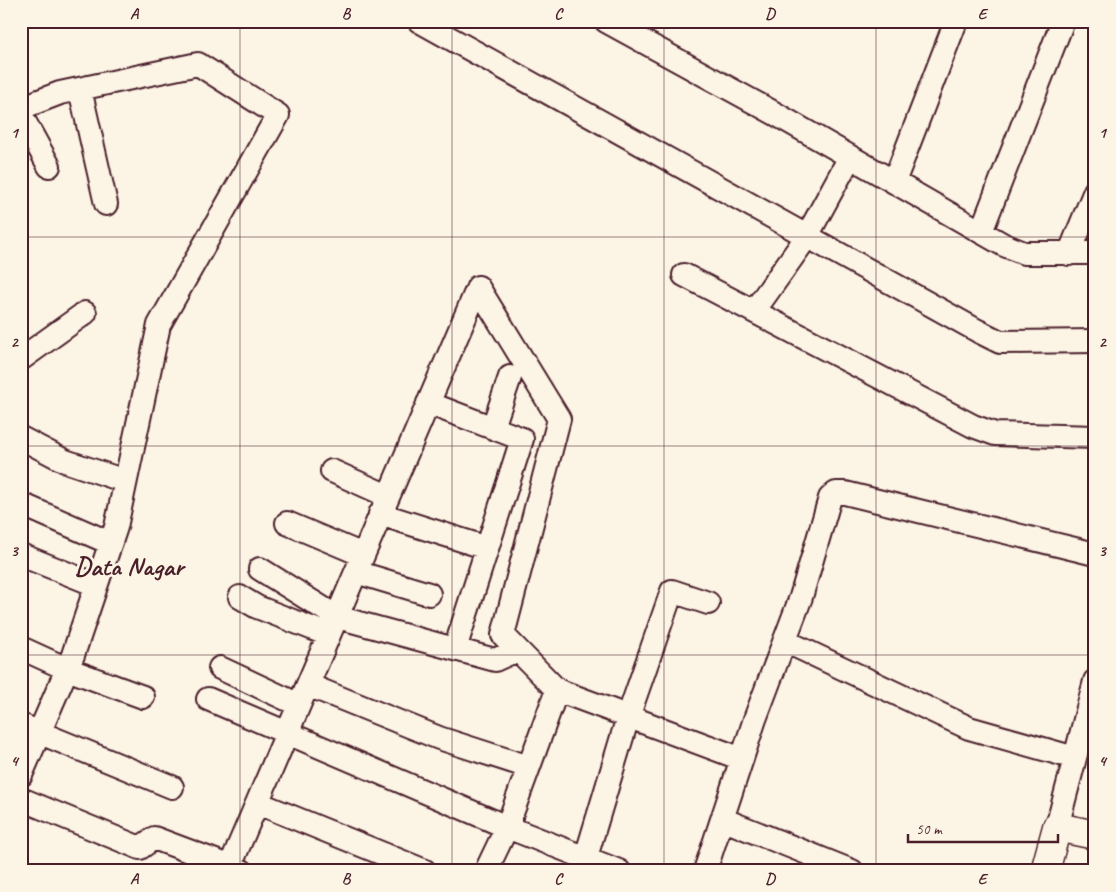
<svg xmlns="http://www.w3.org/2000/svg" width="1116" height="892" viewBox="0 0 1116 892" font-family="Caveat,sans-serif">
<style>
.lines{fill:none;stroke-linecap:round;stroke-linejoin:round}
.street-casing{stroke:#4a1f2b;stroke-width:26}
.secondary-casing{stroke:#4a1f2b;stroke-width:31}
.street{stroke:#fcf5e5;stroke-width:22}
.secondary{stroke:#fcf5e5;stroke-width:28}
.grid{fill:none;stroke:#4a1f2b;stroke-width:1;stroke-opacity:0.55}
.labels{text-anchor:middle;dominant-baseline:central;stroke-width:5;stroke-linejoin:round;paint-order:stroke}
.district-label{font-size:26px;font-weight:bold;fill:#4a1f2b;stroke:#fcf5e5}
.neatline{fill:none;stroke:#4a1f2b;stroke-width:2}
.grid-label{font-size:16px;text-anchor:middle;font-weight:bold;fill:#4a1f2b}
</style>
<rect width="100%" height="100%" fill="#fcf5e5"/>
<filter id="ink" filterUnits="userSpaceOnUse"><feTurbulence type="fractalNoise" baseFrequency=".02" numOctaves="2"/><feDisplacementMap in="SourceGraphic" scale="10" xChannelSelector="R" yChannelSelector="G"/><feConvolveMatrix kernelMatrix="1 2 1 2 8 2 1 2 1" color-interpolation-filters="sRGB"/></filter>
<g filter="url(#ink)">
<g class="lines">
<defs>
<path id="street" d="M419,21L978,331L1000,342L1095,341
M606,21L774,113L1004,245L1024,253H1095
M80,89L106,204
M21,108L60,93L198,64L278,115L159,325L116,527L73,655L21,775
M21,115L49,166
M894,182L956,21
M981,232L1063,21
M1069,254L1095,191
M684,275L973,426L995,434L1095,437
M478,287L559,419L503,635L557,690L742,759
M754,311L806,238L850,157
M21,359L85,313
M428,403L522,439L455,649
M493,427L510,377
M21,438L65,461L125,481
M332,471L388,496
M21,504L110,543
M380,514L487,548
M287,523L363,555
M21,555L96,585
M260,569L337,617L495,660L517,650
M356,572L429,594
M240,597L257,607L329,635
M785,641L969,728L1075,758
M21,648L67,669L143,697
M220,668L299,705
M308,685L439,738L529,767
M208,699L507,827L619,871
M21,725L172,787
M21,799L140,848L154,838L242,871
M258,803L425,871
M722,819L852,871
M1057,827L1095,681
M586,857L628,717L672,591L708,603
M228,871L478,287
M486,871L507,827L557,690
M705,871L755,719L801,597L830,498L836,493H845L1095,554"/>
<path id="secondary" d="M1045,871L1057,827L1095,835"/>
</defs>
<!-- street casing -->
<use href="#street" class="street-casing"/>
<!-- secondary casing -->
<use href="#secondary" class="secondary-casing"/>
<!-- street -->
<use href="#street" class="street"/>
<!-- secondary -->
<use href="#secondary" class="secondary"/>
</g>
</g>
<!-- grid -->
<path class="grid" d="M240,21V871M452,21V871M664,21V871M876,21V871M21,237H1095M21,446H1095M21,655H1095"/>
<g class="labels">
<!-- district labels -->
<g class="district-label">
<text x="129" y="566">Data Nagar</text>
</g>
</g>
<!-- margin -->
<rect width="1116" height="892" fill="none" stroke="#fcf5e5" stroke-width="55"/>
<!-- scale -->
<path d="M908 834v8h150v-8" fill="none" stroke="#4a1f2b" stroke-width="2.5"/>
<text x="916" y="834" font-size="15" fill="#4a1f2b" stroke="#fcf5e5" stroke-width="4" paint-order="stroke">50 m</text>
<rect x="28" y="28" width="1060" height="836" class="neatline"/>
<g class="grid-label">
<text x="134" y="19">A</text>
<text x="346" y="19">B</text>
<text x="558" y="19">C</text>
<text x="770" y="19">D</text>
<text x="982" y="19">E</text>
<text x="14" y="138">1</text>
<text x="1102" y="138">1</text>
<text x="14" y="347">2</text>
<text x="1102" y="347">2</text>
<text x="14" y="556">3</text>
<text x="1102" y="556">3</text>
<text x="14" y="766">4</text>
<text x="1102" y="766">4</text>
<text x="134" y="884">A</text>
<text x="346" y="884">B</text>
<text x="558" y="884">C</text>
<text x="770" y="884">D</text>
<text x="982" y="884">E</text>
</g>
</svg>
